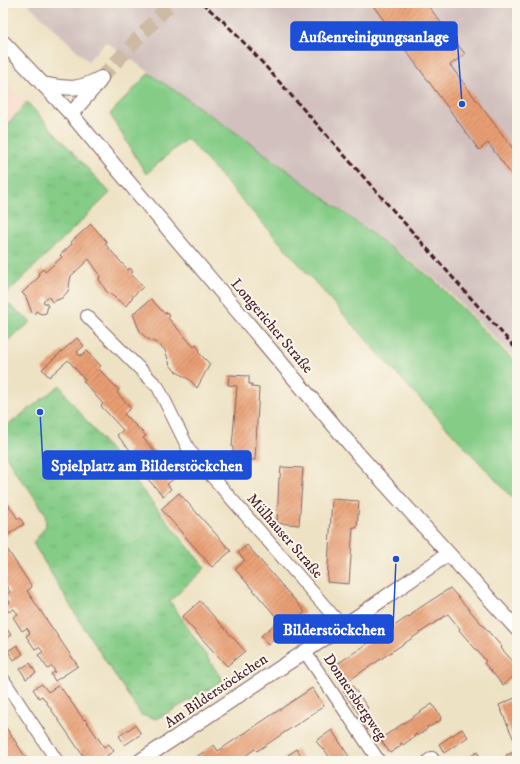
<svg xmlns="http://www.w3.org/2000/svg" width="520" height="764" viewBox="0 0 520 764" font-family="'IM FELL DW Pica',serif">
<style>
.built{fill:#f5d3c2}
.railway{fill:#d1c0bd}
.grass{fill:#85cc87;stroke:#687659}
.park{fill:url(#park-tufts);stroke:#687659}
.building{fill:url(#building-hatch)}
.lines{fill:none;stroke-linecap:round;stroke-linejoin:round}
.tertiary-tunnel{stroke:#cdbba5;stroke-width:14;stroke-dasharray:14 7;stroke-linecap:butt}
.minor-casing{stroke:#836361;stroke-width:14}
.tertiary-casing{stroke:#836361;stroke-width:16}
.minor{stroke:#fff;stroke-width:12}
.tertiary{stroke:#fff;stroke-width:14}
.rail{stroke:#4a1f2b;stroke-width:3;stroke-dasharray:6 3;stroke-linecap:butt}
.labels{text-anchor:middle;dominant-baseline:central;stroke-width:4;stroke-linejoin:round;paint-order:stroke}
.street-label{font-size:15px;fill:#4a1f2b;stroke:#fbf7ec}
.leader{fill:none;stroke:#1d4ed8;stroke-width:1.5}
.callout-dot{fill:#1d4ed8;stroke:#fbf7ec;stroke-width:1.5}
.callout{fill:#1d4ed8;stroke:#1d4ed8;stroke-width:1.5}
.callout-label{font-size:16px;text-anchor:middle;font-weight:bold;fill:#fff}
</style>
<defs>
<pattern id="park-tufts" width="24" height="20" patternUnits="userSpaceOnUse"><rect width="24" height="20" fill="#85cc87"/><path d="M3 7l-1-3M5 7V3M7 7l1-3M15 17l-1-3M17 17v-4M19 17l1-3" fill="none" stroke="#74af75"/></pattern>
<pattern id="building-hatch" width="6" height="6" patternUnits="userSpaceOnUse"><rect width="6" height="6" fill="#e99f73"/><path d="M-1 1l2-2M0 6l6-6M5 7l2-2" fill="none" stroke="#bf815f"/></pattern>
</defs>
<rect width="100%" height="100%" fill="#fbf7ec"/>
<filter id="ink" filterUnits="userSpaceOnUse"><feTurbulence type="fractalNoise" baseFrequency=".025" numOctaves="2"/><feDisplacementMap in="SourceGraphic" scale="8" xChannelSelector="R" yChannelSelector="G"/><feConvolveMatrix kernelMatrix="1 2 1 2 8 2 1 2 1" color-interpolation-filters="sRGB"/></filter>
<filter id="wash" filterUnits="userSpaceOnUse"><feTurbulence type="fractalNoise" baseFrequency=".012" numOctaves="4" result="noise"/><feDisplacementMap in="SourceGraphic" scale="16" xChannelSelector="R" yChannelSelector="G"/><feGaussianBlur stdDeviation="0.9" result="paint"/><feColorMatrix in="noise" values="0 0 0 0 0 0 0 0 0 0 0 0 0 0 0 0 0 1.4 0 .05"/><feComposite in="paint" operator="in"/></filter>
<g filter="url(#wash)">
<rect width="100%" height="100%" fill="#eee2c4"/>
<!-- built -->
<path class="built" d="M3,81L27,102L3,130Z"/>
<!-- railway -->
<path class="railway" d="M27,3H517V360L437,280L245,139L106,42L88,61Z"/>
<!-- grass -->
<path class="grass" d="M149,73L245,139L434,280L517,364V503L386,362L187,138L146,174L110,114Z"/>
<!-- park -->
<path class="park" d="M27,102L110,193L3,297V130Z
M3,300L31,322L3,344Z
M60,385L69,399L205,568L170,601L223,681L157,719L141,715L82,625L33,543L46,526L45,513L27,486L19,478L5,454L3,449V429Z"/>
<g id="blocks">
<!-- building -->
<path class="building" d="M371,3H426L465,54L450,65L517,154V182L488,143L479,150Z
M91,224L107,242L105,244L128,270L130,268L133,272L131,274L143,287L135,294L126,306L106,291L99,279L100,275L89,259L71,276L68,291L62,298L52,302L49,297L46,298L43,302L47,304L48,306L46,313L42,314L39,313L36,311L34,315L32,313L26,297L22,293L40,276L38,273L43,269L45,272L62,257L60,255L72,244L71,242Z
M151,299L165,314L167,312L170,316L168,318L194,347L196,345L200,350L198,352L210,364L197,388L190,380L175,371L170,365L165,350L158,344L148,339L141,333L138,327L133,314Z
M77,338L84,346L77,352L80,356L87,351L101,366L98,368L119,390L117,393L131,408L124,414L146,436L143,438L164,461L161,463L175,478L167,484L171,489L163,496L146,477L148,475L127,452L130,450L117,435L123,430L101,406L103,404L83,381L85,380L68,360L49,377L42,369Z
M229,375L249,376V384H252V387L259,388L255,460L233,458V447H232L237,386L228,385Z
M281,467L303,468L299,525L277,523L279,478H280Z
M179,493L231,551L212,567L161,509Z
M3,497L18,519L20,518L24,524L3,538Z
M332,499L359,501L357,528L353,527L349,584L327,582Z
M247,545L305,612L268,645L261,636L279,620L235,569L245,560L238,553Z
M7,549L32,587L27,591L78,666L55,681L51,674L55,672L52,666L48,669L38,655L43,652L39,647L35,649L26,636L30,633L27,628L22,631L13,617L18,614L14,609L9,612L5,605L10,602L5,595L10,592L7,587L3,589V552Z
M450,588L502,647L501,648L517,666V673L503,685L484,663L486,661L459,630L460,629L448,614L342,685L331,668L409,616V617L413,614L412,613Z
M200,601L245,651L227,666L182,617Z
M5,626L11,635L3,641V627Z
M17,645L23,654L14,660L8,651Z
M30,663L36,673L26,679L20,669Z
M42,684L48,692L59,685L84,720L85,719L104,747L109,744L114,751L99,761H93L91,757L86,760L42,696L39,698L33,689Z
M352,685L368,708L359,714L343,691Z
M312,688L324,706L257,751L255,749L238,761H190L214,745L218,751Z
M517,697V747L499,705Z
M432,704L441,717L440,718L441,720L429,727V726L427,727V729L417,736L416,734L414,736V737L403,745L402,743L400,744L401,746L390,753L380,739Z
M364,716L371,727L365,731L357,720Z
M3,723L13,738L28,761H3Z
M135,725L141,734L125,745L119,736Z
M462,729L468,737L444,753L439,744Z
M332,730L335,735L352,761H332L324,749L323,750L316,741Z
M297,749L302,758L297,761H286L284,758Z
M517,751V761H509L506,755Z
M477,752L483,761H462L468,758Z"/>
</g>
</g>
<g filter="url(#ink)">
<use href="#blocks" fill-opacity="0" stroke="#836361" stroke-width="1"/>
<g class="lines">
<!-- tertiary-tunnel -->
<path class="tertiary-tunnel" d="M101,78L171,3"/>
<defs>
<path id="minor" d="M87,316L158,387L189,450L342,626
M305,652L379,761
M3,679L57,761
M428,761L432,758L434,761"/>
<path id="tertiary" d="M3,42L71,114L359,455L517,629
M42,84C69,89 77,91 101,78
M71,114L99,82
M140,761L360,615L448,554"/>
</defs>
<!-- minor casing -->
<use href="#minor" class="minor-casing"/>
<!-- tertiary casing -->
<use href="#tertiary" class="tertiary-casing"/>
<!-- minor -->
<use href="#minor" class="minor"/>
<!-- tertiary -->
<use href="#tertiary" class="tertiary"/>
<!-- rail -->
<path class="rail" d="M202,3L224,22L251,50L517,350"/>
</g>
</g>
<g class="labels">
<!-- street labels -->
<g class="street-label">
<text transform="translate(272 326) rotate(50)">Longericher Straße</text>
<text transform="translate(285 536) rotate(49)">Mülhauser Straße</text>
<text transform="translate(216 691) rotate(-34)">Am Bilderstöckchen</text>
<text transform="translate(355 697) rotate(56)">Donnersbergweg</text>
</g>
</g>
<!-- callouts -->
<path class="leader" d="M462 104L457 36M40 412L43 465M396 559L393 629"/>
<g class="callout-dot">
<circle cx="462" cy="104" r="4"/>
<circle cx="40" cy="412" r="4"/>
<circle cx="396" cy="559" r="4"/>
</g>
<g class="callout">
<rect x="291" y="22" width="166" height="28" rx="4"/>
<rect x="43" y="451" width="208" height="28" rx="4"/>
<rect x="274" y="615" width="119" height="28" rx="4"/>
</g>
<g class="callout-label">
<text x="374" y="42">Außenreinigungsanlage</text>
<text x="147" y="471">Spielplatz am Bilderstöckchen</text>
<text x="334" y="635">Bilderstöckchen</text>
</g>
<!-- margin -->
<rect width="520" height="764" fill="none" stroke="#fbf7ec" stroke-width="16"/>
</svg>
